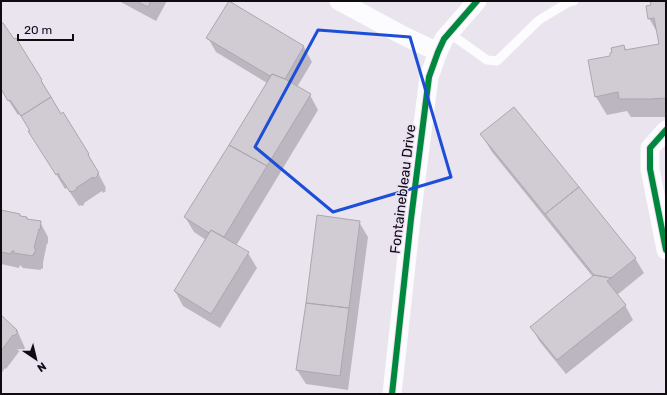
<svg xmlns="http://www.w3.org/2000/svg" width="667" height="395" viewBox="0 0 667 395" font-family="Rubik,sans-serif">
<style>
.shadow{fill:#0003}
.building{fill:#d1ccd4;stroke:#aba6af}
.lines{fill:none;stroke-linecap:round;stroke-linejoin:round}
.service{stroke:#fcfbfd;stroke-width:9}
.minor{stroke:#fcfbfd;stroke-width:19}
.cycleway-casing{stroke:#ebe0f3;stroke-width:8}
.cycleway{stroke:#00873e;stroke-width:6}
.marked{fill:none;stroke:#1d4ed8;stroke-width:3;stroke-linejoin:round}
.labels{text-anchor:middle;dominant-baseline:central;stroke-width:3;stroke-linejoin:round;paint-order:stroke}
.street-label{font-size:14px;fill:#0f0b11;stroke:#ebe0f3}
</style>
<rect width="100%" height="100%" fill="#eae4ef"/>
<!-- shadow -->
<path class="shadow" d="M119,1H167L156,21Z
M651,1H666V117H631L627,111L607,115L596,97L624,46L627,51L660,44L658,34L649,18L652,6Z
M229,2L304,47L312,62L297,87L310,95L318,110L236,246L248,253L257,268L220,328L183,306L175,291L206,240L194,232L185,217L267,83L216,52L208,38Z
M1,25L41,80L50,95L49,96L61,115L88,154L106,188L105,189L106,191L103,193L102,191L84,203V205L81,206V205L79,206L67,188L65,189L20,114L18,115L1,89Z
M481,134L635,258L644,273L617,295L625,305L633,320L566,374L540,342L531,327L593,277L492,152Z
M1,211L20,215L21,217L27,218L28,220L40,222L48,237V244L47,243L43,263V269L41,268V270L23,268L20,265L19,268L1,264Z
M359,222L368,237L348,390L306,384L297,370Z
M1,316L17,330L25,348L23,351L21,349L6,369L5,368L1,374Z"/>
<!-- building -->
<path class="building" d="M136,1H151L148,7Z
M229,1L304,46L285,79L272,74L270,76L206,38Z
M650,1H666V98L651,99H619L618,92L595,97L588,60L610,56V53L612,52L611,48L624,45L625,50L659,44L654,18L648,19L646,6L651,5Z
M1,23H3L14,39L16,38L42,80L41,81L51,97L21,116L10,100L8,101L1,89Z
M272,74L285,79L311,94L267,166L229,145Z
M51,97L61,114L63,112L89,154L88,155L99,173L97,174L98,175L94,179L93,177L76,188L77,189L72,192L71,191L70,192L62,180H61L58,173L56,175L28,131H30L21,116Z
M514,107L579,187L545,214L480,134Z
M229,145L267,166L224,237L211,230L209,233L184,217Z
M579,187L636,258L611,278L594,275L545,214Z
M1,210L20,214V216L27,217V219L41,221L40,230L39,229L34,248L36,249L34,254H33V256L14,253V251H12L11,254L1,252Z
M317,215L360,221L349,308L306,303Z
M211,230L249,252L211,314L174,291Z
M594,275L611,278L607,281L626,305L557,360L530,327Z
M306,303L349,308L340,376L296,370Z
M1,315L17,330L16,331L18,332L14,336L13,335L1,351Z"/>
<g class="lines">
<!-- service -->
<path class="service" d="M449,33L487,60L497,61L539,20L569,2L574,1"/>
<!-- minor -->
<path class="minor" d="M339,1L404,36L438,52
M666,130L650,148V169L666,250
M392,394L411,219L429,77L438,52L444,39L477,1"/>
<defs>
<path id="cycleway" d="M666,130L650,148V169L666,250
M392,394L411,219L429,77L438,52L444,39L477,1"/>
</defs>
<!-- cycleway casing -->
<use href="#cycleway" class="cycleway-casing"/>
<!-- cycleway -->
<use href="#cycleway" class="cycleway"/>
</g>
<!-- marked area -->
<path class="marked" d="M318,30L410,37L451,177L333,212L255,147Z"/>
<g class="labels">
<!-- street labels -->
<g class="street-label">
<text transform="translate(403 189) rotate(-83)">Fontainebleau Drive</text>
</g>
</g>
<!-- border -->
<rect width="667" height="395" fill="none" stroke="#0f0b11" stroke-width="4"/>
<!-- north arrow -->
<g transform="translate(36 359) rotate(145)" stroke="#ebe0f3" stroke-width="3" paint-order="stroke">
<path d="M0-3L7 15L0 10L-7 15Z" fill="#0f0b11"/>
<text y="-6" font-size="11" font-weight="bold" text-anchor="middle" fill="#0f0b11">N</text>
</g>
<!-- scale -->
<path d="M18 34v6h55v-6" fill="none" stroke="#0f0b11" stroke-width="2"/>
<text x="24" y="34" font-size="12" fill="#0f0b11" stroke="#ebe0f3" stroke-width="3" paint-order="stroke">20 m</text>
</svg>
